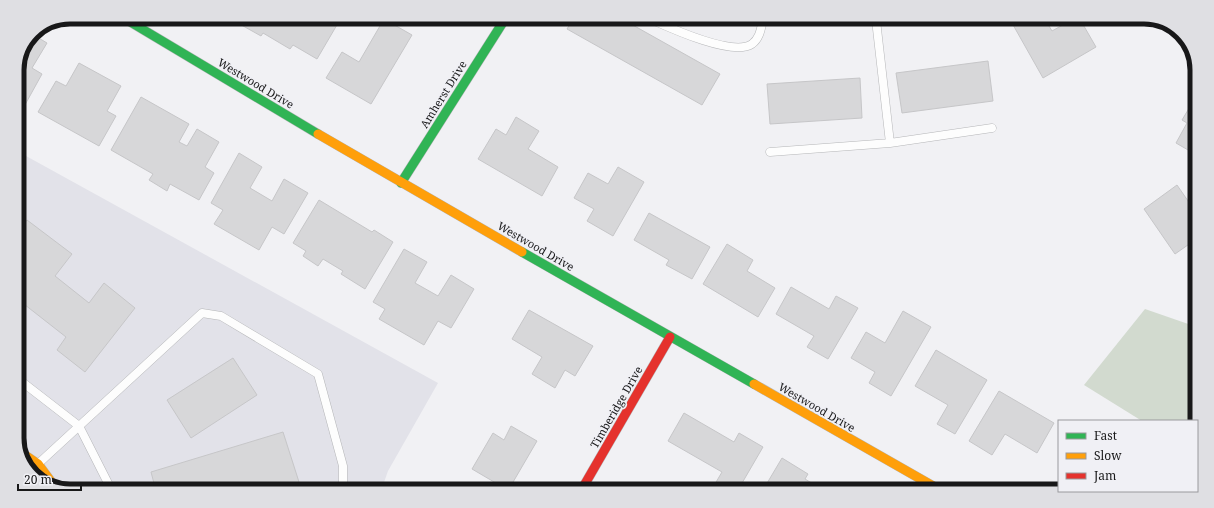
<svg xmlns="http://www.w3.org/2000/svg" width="1214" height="508" viewBox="0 0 1214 508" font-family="'Noto Serif',serif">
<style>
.built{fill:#e2e2e9}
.green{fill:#d2dacf}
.building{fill:#d7d7d9;stroke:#c6c6c8}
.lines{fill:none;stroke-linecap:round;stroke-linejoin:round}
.lane-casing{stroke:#b5b6b8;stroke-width:9}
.fast-casing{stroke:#b5b6b8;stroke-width:10}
.slow-casing{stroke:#b5b6b8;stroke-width:10}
.jam-casing{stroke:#b5b6b8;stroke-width:10}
.lane{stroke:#fdfdfd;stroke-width:8}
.fast{stroke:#30b455;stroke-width:9}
.slow{stroke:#ff9f0a;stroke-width:9}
.jam{stroke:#e5322d;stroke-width:9}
.labels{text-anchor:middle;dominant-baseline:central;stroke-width:3.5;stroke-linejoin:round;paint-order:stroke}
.street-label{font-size:11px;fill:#181819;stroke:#f0f0f5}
.rim{fill:none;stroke:#181819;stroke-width:5}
</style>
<rect width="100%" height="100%" fill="#f1f1f4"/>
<!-- built -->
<path class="built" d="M17,151L438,383L388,471L382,488L50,487L28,470L17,442Z"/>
<!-- green -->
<path class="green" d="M1145,309L1194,326L1193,421H1142L1084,385Z"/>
<!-- building -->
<path class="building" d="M239,18H341L317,59L293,45L290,49L263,33L261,36L236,22Z
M384,19L412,35L371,104L326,78L342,52L359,62Z
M573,19H622L720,74L702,105L567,29Z
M1017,20L1046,21L1052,31L1070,21H1081L1096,47L1043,78L1012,23Z
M32,34L47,43L32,68L42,74L21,112L17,110V67Z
M988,61L993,101L902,113L896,73Z
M79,63L121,86L107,111L116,116L99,146L38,112L56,81L66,86Z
M860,78L862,118L770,124L767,84Z
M1197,95L1196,153L1195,154L1176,143L1187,123L1182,120Z
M141,97L189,124L179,142L187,146L197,129L219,142L205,167L214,173L199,200L170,184L167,191L149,180L153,174L111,150Z
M516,117L539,131L528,149L558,167L542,196L478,159L496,129L506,135Z
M239,153L262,167L250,188L272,201L284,179L308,193L284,234L272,227L259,250L214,224L223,210L211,203Z
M618,167L644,182L613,236L587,221L594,209L574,198L588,173L608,184Z
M1177,185L1195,211V240L1175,254L1144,209Z
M319,200L372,232L374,230L393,242L365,289L341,274L343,271L323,259L318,266L303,256L306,251L293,243Z
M649,213L710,247L692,279L666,265L669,260L634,240Z
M27,220L72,254L55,276L89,303L104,283L135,308L85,372L57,350L66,337L20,301L17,305V233Z
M727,244L753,260L747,271L775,288L758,317L703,284Z
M404,249L427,262L415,283L438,296L451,275L474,289L451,328L438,321L424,345L379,319L385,309L373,302Z
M791,287L829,309L836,296L858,308L828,359L807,347L814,336L776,314Z
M529,310L593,346L575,376L565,370L555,388L532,374L542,357L512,339Z
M903,311L931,327L891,396L869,383L875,372L851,358L866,332L885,343Z
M936,350L987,380L955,434L937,424L948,405L915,386Z
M233,358L257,395L191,438L167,400Z
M999,391L1054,423L1037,453L1005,434L992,455L969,441Z
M684,413L734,442L739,433L763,447L738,490L712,489L722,472L668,441Z
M511,426L537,441L509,489H506L472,469L493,433L504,440Z
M283,432L299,482L279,488L155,487L151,472Z
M782,458L808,474L805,479L823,490H763Z"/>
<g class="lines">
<defs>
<path id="lane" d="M650,19C670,28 733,57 752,44C760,38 761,28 763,20
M876,20L890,143
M770,152L890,143L992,128
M17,378L79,426L110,487
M39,463L202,313L221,316L318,374L343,466V488"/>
<path id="fast" d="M122,17L318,134
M401,183L505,19
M522,252L754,384"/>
<path id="slow" d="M318,134L522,252
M754,384L940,490
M22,453L38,464L55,487"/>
<path id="jam" d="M582,489L670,337"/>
</defs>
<!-- lane casing -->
<use href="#lane" class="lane-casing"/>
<!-- fast casing -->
<use href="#fast" class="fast-casing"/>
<!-- slow casing -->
<use href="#slow" class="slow-casing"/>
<!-- jam casing -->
<use href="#jam" class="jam-casing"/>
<!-- lane -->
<use href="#lane" class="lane"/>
<!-- fast -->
<use href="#fast" class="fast"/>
<!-- slow -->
<use href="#slow" class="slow"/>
<!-- jam -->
<use href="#jam" class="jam"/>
</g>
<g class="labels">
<!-- street labels -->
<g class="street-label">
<text transform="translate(256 83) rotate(31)">Westwood Drive</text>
<text transform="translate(443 94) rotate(-58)">Amherst Drive</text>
<text transform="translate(536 246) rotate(30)">Westwood Drive</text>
<text transform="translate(616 407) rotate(-60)">Timberidge Drive</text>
<text transform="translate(817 407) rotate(30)">Westwood Drive</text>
</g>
</g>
<!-- crop -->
<path d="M0 0H1214V508H0ZM70 24H1144A46 46 0 0 1 1190 70V438A46 46 0 0 1 1144 484H70A46 46 0 0 1 24 438V70A46 46 0 0 1 70 24Z" fill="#dfdfe3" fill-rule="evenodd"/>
<path class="rim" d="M70 24H1144A46 46 0 0 1 1190 70V438A46 46 0 0 1 1144 484H70A46 46 0 0 1 24 438V70A46 46 0 0 1 70 24Z"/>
<!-- legend -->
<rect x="1058" y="420" width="140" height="72" fill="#f0f0f5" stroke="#9a9a9d"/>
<rect x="1066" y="433" width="20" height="6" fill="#30b455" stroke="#9a9a9d"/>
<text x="1094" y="440" font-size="12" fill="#181819">Fast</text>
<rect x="1066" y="453" width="20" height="6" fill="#ff9f0a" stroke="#9a9a9d"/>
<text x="1094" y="460" font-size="12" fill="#181819">Slow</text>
<rect x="1066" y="473" width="20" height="6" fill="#e5322d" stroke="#9a9a9d"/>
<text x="1094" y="480" font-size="12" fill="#181819">Jam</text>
<!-- scale -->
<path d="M18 484v6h63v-6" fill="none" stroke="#181819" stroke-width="2"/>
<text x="24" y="484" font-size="12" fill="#181819" stroke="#f0f0f5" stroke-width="3" paint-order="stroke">20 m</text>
</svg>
